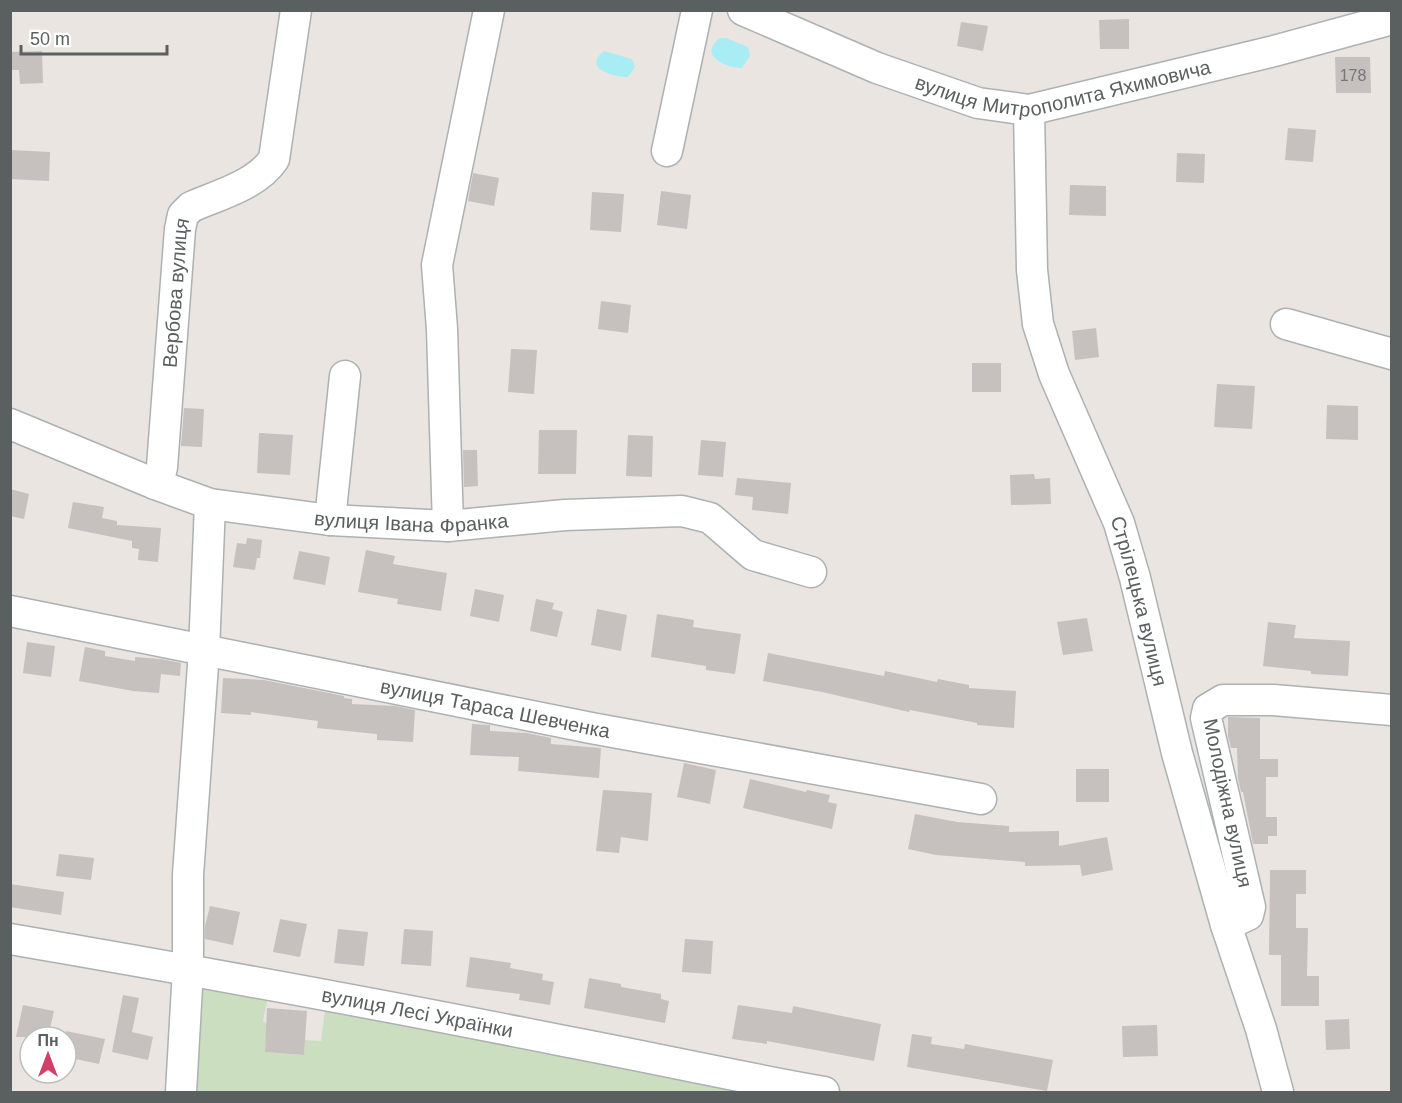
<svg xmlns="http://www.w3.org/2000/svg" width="1402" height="1103" viewBox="0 0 1402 1103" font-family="Arial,sans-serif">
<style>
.green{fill:#cbdfc0}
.water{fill:#a8edf3}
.building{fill:#c6c0be}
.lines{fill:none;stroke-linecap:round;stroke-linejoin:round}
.minor-casing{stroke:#acb1b2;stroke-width:33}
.minor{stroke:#fff;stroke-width:30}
.labels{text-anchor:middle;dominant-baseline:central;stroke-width:4.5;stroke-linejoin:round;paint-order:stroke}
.number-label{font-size:16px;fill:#757778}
.street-label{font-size:20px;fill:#5a5f60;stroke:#fff}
</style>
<rect width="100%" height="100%" fill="#eae5e1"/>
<!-- green -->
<path class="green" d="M197,985L268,997L263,1021L267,1024L265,1052L304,1055L305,1040L321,1041L325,1010L763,1092H190Z"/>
<!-- water -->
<path class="water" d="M720,38H726L748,47L750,56L742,68C726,68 697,55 720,38Z
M604,51L632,59L635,67L628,77C613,77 582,68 604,51Z"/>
<!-- building -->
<path class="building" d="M1129,19V49H1100L1099,20Z
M961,22L988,26L983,51L957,46Z
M42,51L43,83L20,84L19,70H10V52Z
M1335,57H1370L1371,93H1336Z
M1288,128L1316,130L1313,162L1285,160Z
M10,150L50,152L49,181L10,179Z
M1177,153L1205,154L1204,183L1176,182Z
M473,173L499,178L494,206L468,201Z
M1070,185L1106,186V216L1069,215Z
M661,191L691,195L687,229L657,225Z
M592,192L624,194L621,232L590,230Z
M601,301L631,305L628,333L598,329Z
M1096,328L1099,357L1075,360L1072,331Z
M511,349L537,350L534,394L508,392Z
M972,363H1001V392H972Z
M1217,384L1255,386L1252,429L1214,427Z
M1327,405L1358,406V440L1326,439Z
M184,408L204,409L202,447L181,446Z
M539,430H577L576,474H538Z
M259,433L293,435L290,475L257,473Z
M628,435L653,436L652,477L626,476Z
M701,440L726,442L723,477L698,475Z
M463,450H477L478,486L464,487Z
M1034,474L1035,479L1050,478L1051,504L1011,505L1010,475Z
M737,478L791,483L788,514L752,510L753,497L735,495Z
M10,489L29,494L24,519L10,516Z
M73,502L104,507L102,518L117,521V525L161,528L158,562L138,560L139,549L132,548V541L68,528Z
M247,538L262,540L260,558H257L255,570L233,567L237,543L246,544Z
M366,550L395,556L393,564L447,573L441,611L397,604L398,599L358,592Z
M299,551L330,557L325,585L293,579Z
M475,589L504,595L499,622L470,616Z
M536,599L554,603L552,609L563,612L557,637L530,631Z
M597,609L627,615L621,651L591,645Z
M657,614L694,620L693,627L741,634L735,674L706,670V666L651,657Z
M1087,618L1093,651L1063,655L1057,622Z
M1268,622L1296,625L1294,638L1350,641L1348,676L1311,674V671L1263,666Z
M27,642L55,646L51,677L23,673Z
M85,647L105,651V656L135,661V657L161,659L181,663L180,676L161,674L159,693L133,691L79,681Z
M768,653L884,676L885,671L937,682L938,679L969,685V688L1016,691L1014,728L977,725V723L910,710L909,712L822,692L763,681Z
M223,678L264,680L344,696V698L352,699V704L396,706L415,710L413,742L377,740V734L317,728L318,721L251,712V715L221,713Z
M1228,717L1260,718V759H1278V777H1266V817H1277V836H1268V844H1253L1243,792H1241L1238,778L1237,748H1231L1228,736Z
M472,724L490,725V731L527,733L551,738V744L601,748L599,778L518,771L519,757L470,755Z
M684,763L716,770L710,804L677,797Z
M1076,769H1109V802H1076Z
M750,779L806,792L807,790L830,795L828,802L837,804L832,829L743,808Z
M603,790L652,793L648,841L621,837L619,853L596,851Z
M915,814L957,822L1009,826V832L1059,831V846L1107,837L1113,870L1082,876L1080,865L1025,866V862L936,855L908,849Z
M59,854L94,858L91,880L56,876Z
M1270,870H1306V894H1296V928H1308L1307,976H1319V1006H1281V955H1269Z
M10,884L64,892L61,915L10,907Z
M210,906L240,912L233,945L205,939V926Z
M280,919L307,924L300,957L273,952Z
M338,929L368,932L364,966L334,963Z
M404,929L433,931L431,966L401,964Z
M685,939L713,941L711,974L682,972Z
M470,957L511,963L510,968L543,974L542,980L554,982L550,1005L519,1000L520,994L466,987Z
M589,978L621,984V987L661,994V999L669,1001L665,1023L584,1008Z
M123,995L139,998L132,1032L153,1037L148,1060L112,1052Z
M23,1005L54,1011L48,1037H16Z
M738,1005L792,1013L793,1006L881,1024L874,1061L767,1041V1044L732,1039Z
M267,1008L307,1011L304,1055L265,1052Z
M1349,1019L1350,1049L1326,1050L1325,1020Z
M1157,1025L1158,1056L1123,1057L1122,1026Z
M66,1031L105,1039L99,1064L66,1057Z
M912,1034L932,1037L931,1044L964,1049L965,1044L1053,1060L1047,1091L907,1067Z"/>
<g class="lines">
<defs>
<g id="minor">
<path id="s1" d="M743,10L877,68L978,103L1029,110L1274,51L1392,19"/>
<path id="s2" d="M1029,110L1032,270L1038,324L1054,374L1119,523L1135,578L1177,753L1226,925L1261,1029L1278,1092"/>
<path d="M667,151L697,10"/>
<path d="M1286,324L1392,354"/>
<path id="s3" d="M10,424L155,484L210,504L330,520L448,526L565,515L682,511L710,518L753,555L811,572"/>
<path id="s4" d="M155,484L159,481L162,467L180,229L183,215L191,207C218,195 257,185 274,159L296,10"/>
<path d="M330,520L345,376"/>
<path d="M448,526L442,329L437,265L489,10"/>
<path id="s5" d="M10,611L591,728L981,799"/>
<path d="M1226,925L1248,915L1250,907L1206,718L1208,709L1223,700H1273L1392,710"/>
<path id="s6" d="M10,939C197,971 384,1005 569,1042C654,1058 738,1077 824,1092"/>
<path d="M181,1092L188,969V875L204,651L210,504"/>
</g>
</defs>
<!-- minor casing -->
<use href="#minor" class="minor-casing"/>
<!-- minor -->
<use href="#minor" class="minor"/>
</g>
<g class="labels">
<!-- number labels -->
<g class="number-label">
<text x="1353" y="75">178</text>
</g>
<!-- street labels -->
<g class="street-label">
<text stroke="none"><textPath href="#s1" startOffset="339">вулиця Митрополита Яхимовича</textPath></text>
<text stroke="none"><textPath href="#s4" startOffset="194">Вербова вулиця</textPath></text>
<text stroke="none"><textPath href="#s3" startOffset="418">вулиця Івана Франка</textPath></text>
<text stroke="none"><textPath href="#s2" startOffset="510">Стрілецька вулиця</textPath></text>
<text stroke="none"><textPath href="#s5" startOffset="495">вулиця Тараса Шевченка</textPath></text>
<text transform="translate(1228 803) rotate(78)">Молодіжна вулиця</text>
<text stroke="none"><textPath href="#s6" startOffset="414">вулиця Лесі Українки</textPath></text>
</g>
</g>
<!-- border -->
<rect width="1402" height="1103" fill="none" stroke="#5a5f60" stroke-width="24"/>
<!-- north arrow -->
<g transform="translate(48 1055)"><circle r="28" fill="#ffffff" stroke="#bdbfbf" stroke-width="1.5"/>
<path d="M0-4.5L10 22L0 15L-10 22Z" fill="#d23f68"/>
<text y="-9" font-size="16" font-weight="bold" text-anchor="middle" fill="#5a5f60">Пн</text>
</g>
<!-- scale -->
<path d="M21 45v9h146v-9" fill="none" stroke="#5a5f60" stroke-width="3"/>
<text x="30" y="45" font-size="18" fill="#5a5f60" stroke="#ffffff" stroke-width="4.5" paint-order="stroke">50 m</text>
</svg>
